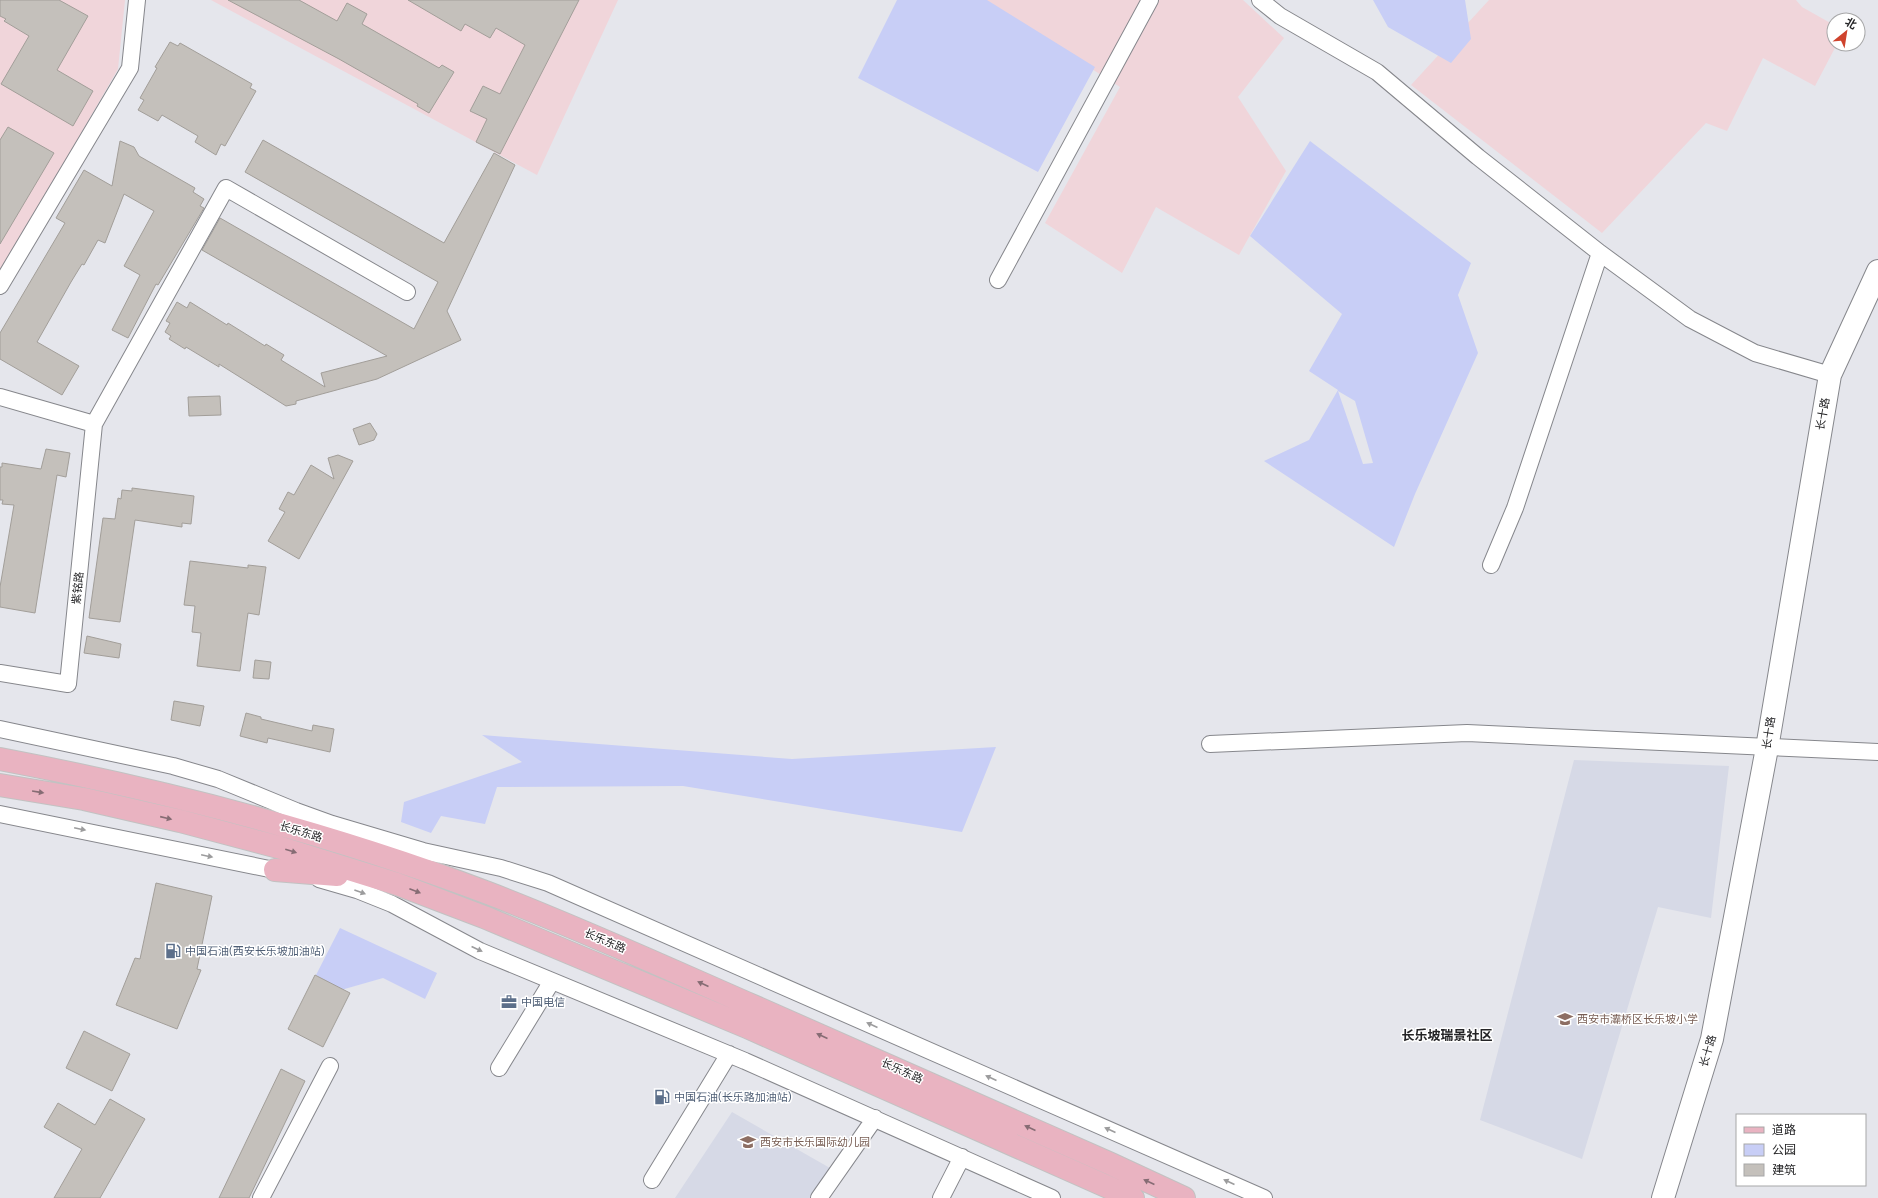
<svg xmlns="http://www.w3.org/2000/svg" width="1878" height="1198" viewBox="0 0 1878 1198" font-family="Figtree,'Noto Sans SC',sans-serif">
<style>
.built{fill:#d6d9e6}
.industrial{fill:#f0d5da}
.green{fill:#c8cef6;fill-rule:evenodd}
.building{fill:#c4c0bb;stroke:#a29e99}
.lines{fill:none;stroke-linecap:round;stroke-linejoin:round}
.street-casing{stroke:#86878c;stroke-width:18}
.secondary-casing{stroke:#86878c;stroke-width:24}
.primary-casing{stroke:#c2c2c2;stroke-width:24}
.street{stroke:#fff;stroke-width:16}
.secondary{stroke:#fff;stroke-width:22}
.primary{stroke:#e9b3c1;stroke-width:22}
.oneway{fill:#866c74}
.oneway2{fill:#9c9c9d}
.labels{text-anchor:middle;dominant-baseline:central;stroke-width:3;stroke-linejoin:round;paint-order:stroke}
.street-label{font-size:11px;fill:#242426;stroke:#fff}
.service-label{font-size:11px;fill:#4e5e75;stroke:#fff;text-anchor:start}
.education-label{font-size:11px;fill:#785e54;stroke:#fff;text-anchor:start}
.quarter-label{font-size:13px;font-weight:bold;fill:#242426;stroke:#fff}
</style>
<rect width="100%" height="100%" fill="#e5e6ec"/>
<!-- built -->
<path class="built" d="M1574,760L1729,766L1711,918L1658,907L1582,1159L1480,1120Z
M732,1112L837,1172L821,1198H675Z"/>
<!-- industrial -->
<path class="industrial" d="M0,0H125L118,69L0,274Z
M211,0H618L537,175Z
M984,0H1243L1284,38L1238,97L1286,171L1239,255L1156,207L1122,273L1045,223L1120,87Z
M1489,0H1796L1802,7L1834,25V44H1837L1815,86L1763,58L1727,131L1706,123L1602,233L1411,85Z"/>
<!-- green -->
<path class="green" d="M897,0H987L1095,67L1038,172L858,78Z
M1373,0H1465L1471,39L1451,63L1388,27Z
M1310,141L1471,263L1458,295L1478,353L1415,494L1394,547L1264,461L1309,440L1338,390L1309,371L1342,314L1250,236ZM1338,391L1355,401L1373,463L1363,464Z
M482,735L792,759L996,747L962,832L683,786L497,787L485,824L441,816L431,833L401,822L404,802L522,762Z
M340,928L437,973L425,999L383,978L341,990L316,975Z"/>
<!-- building -->
<path class="building" d="M0,0H59L88,16L57,70L93,91L73,126L1,84L29,36L4,21L6,19L0,16Z
M228,0H299L337,21L347,3L367,14L362,24L439,68L442,65L454,72L429,113L417,106L418,104L339,59Z
M408,0H579L500,154L476,142L487,119L470,111L483,86L500,94L525,45L496,28L490,38L465,24L461,31Z
M170,42L178,46L180,43L252,84L250,88L256,91L225,146L221,144L216,155L195,142L198,136L162,115L158,121L138,110L144,100L140,98L157,68L155,67Z
M8,127L54,153L0,244V140Z
M263,140L444,243L494,153L515,165L447,311L461,340L377,379L296,401V404L286,406L219,364V367L186,347L185,349L169,339L171,336L165,332L170,323L166,321L177,302L187,308L190,302L227,325L228,323L265,346L266,344L284,355L281,360L325,387L321,373L387,356L202,250L220,218L414,329L438,282L245,172Z
M120,141L134,147L139,156L195,188L193,192L204,199L200,206L204,208L158,285L156,284L128,338L112,330L140,275L124,266L154,211L124,194L105,243L98,240L84,265L82,264L71,282L37,342L79,366L62,395L0,359V333L65,223L56,218L84,170L112,186Z
M220,396L221,415L189,416L188,397Z
M370,423L377,434L374,440L359,445L353,429Z
M46,449L70,453L66,477L57,475L35,613L0,607V587L14,505L2,504L3,500H0V467H2V463L41,469Z
M338,455L353,461L299,559L268,541L285,512L279,509L288,492L294,495L311,465L334,479L328,458Z
M132,488L194,496L191,524L182,523V527L135,520L120,622L89,618L103,518L115,519L118,498L121,499L122,490L132,491Z
M190,561L248,568V565L266,567L259,615L248,613L240,671L197,666L201,633L192,632L195,606L184,605Z
M87,636L121,644L119,658L84,653Z
M255,660L271,662L269,679L253,678Z
M174,701L204,706L200,726L171,720Z
M246,713L261,717V719L312,731L313,725L334,729L330,752L268,738L267,743L240,736Z
M156,883L212,896L197,969L201,970L177,1029L116,1005L135,958L140,959Z
M315,975L350,993L323,1047L288,1029Z
M84,1031L130,1054L112,1091L66,1068Z
M281,1069L305,1081L249,1198H219Z
M110,1099L145,1119L100,1198H54L82,1149L44,1127L58,1103L95,1125Z"/>
<g class="lines">
<defs>
<path id="street" d="M1260,0L1280,16L1377,72L1478,157L1600,253L1690,319L1755,353L1830,375
M998,280L1150,0
M0,286L130,68L137,0
M0,397L94,424
M1491,565L1515,508L1600,253
M0,673L68,684L94,424L226,188L407,292
M0,729L173,766L218,779L296,811L332,824L423,851L501,868L548,883L1264,1198
M1210,744L1467,733L1878,752
M0,814L284,872
M319,879L357,890L392,904L480,951L745,1061L1052,1198
M499,1068L552,981
M652,1180L729,1054
M261,1198L330,1066
M819,1198L875,1118
M941,1198L962,1157"/>
<path id="secondary" d="M1663,1198L1712,1039L1767,748L1830,375L1878,271"/>
<path id="primary" d="M0,759C163,790 333,834 488,893C577,927 664,967 751,1005C871,1058 991,1111 1111,1164L1184,1198
M0,785L84,799L180,821L278,847L397,884L484,917L747,1027L1133,1198
M275,870L337,875"/>
</defs>
<!-- street casing -->
<use href="#street" class="street-casing"/>
<!-- secondary casing -->
<use href="#secondary" class="secondary-casing"/>
<!-- primary casing -->
<use href="#primary" class="primary-casing"/>
<!-- street -->
<use href="#street" class="street"/>
<!-- secondary -->
<use href="#secondary" class="secondary"/>
<!-- primary -->
<use href="#primary" class="primary"/>
</g>
<!-- one-way arrows -->
<defs><path id="oneway-solid" d="M-6-.8H1V-3.2L6.5 0L1 3.2V.8H-6Z"/></defs>
<g class="oneway">
<use href="#oneway-solid" transform="translate(38 792) rotate(9)"/>
<use href="#oneway-solid" transform="translate(166 818) rotate(13)"/>
<use href="#oneway-solid" transform="translate(291 851) rotate(17)"/>
<use href="#oneway-solid" transform="translate(415 891) rotate(21)"/>
<use href="#oneway-solid" transform="translate(703 984) rotate(-156)"/>
<use href="#oneway-solid" transform="translate(822 1036) rotate(-156)"/>
<use href="#oneway-solid" transform="translate(1030 1128) rotate(-156)"/>
<use href="#oneway-solid" transform="translate(1149 1182) rotate(-155)"/>
</g>
<g class="oneway2">
<use href="#oneway-solid" transform="translate(80 829) rotate(12)"/>
<use href="#oneway-solid" transform="translate(207 856) rotate(12)"/>
<use href="#oneway-solid" transform="translate(360 892) rotate(20)"/>
<use href="#oneway-solid" transform="translate(477 949) rotate(25)"/>
<use href="#oneway-solid" transform="translate(872 1025) rotate(-156)"/>
<use href="#oneway-solid" transform="translate(991 1078) rotate(-156)"/>
<use href="#oneway-solid" transform="translate(1110 1130) rotate(-156)"/>
<use href="#oneway-solid" transform="translate(1229 1182) rotate(-156)"/>
</g>
<!-- icons -->
<defs>
<symbol id="fuel-bare" viewBox="-9 -9 18 18"><path d="M-5.5-6h7V0h2V4h1.3V-2.5L3-4.5l.8-.8L6-3V5H2.5V1h-1V6h-7ZM-4.2-4.7v3.2H.2V-4.7Z" fill="#5c6f8a" stroke="#fff" stroke-width="2.5" paint-order="stroke"/></symbol>
<symbol id="office-bare" viewBox="-9 -9 18 18"><path d="M-6-3h4V-5.5h4V-3h4V5H-6ZM-1-4.5V-3h2v-1.5ZM-6 0V1H6V0Z" fill="#5c6f8a" stroke="#fff" stroke-width="2.5" paint-order="stroke"/></symbol>
<symbol id="school-bare" viewBox="-9 -9 18 18"><path d="M0-5L7-2L0 1L-7-2ZM-4 1L0 2.5L4 1V4Q0 6-4 4Z" fill="#8d6e63" stroke="#fff" stroke-width="2.5" paint-order="stroke"/></symbol>
</defs>
<g fill-rule="evenodd">
<use href="#fuel-bare" x="162" y="940" width="22" height="22"/>
<use href="#office-bare" x="498" y="991" width="22" height="22"/>
<use href="#school-bare" x="1554" y="1008" width="22" height="22"/>
<use href="#fuel-bare" x="651" y="1086" width="22" height="22"/>
<use href="#school-bare" x="737" y="1131" width="22" height="22"/>
</g>
<g class="labels">
<!-- street labels -->
<g class="street-label">
<text transform="translate(1823 414) rotate(-80)">长十路</text>
<text transform="translate(78 588) rotate(-84)">紫铭路</text>
<text transform="translate(1769 733) rotate(-81)">长十路</text>
<text transform="translate(301 832) rotate(17)">长乐东路</text>
<text transform="translate(605 941) rotate(23)">长乐东路</text>
<text transform="translate(1708 1051) rotate(-74)">长十路</text>
<text transform="translate(902 1071) rotate(24)">长乐东路</text>
</g>
<!-- service labels -->
<g class="service-label">
<text x="185" y="951">中国石油(西安长乐坡加油站)</text>
<text x="521" y="1002">中国电信</text>
<text x="674" y="1097">中国石油(长乐路加油站)</text>
</g>
<!-- education labels -->
<g class="education-label">
<text x="1577" y="1019">西安市灞桥区长乐坡小学</text>
<text x="760" y="1142">西安市长乐国际幼儿园</text>
</g>
<!-- quarter labels -->
<g class="quarter-label">
<text x="1447" y="1035">长乐坡瑞景社区</text>
</g>
</g>
<!-- legend -->
<rect x="1736" y="1114" width="130" height="72" fill="#ffffff" stroke="#a7a7a8"/>
<rect x="1744" y="1127" width="20" height="6" fill="#e9b3c1" stroke="#a7a7a8"/>
<text x="1772" y="1134" font-size="12" fill="#242426">道路</text>
<rect x="1744" y="1144" width="20" height="12" fill="#c8cef6" stroke="#a7a7a8"/>
<text x="1772" y="1154" font-size="12" fill="#242426">公园</text>
<rect x="1744" y="1164" width="20" height="12" fill="#c4c0bb" stroke="#a7a7a8"/>
<text x="1772" y="1174" font-size="12" fill="#242426">建筑</text>
<!-- north arrow -->
<g transform="translate(1846 32) rotate(30)"><circle r="19" fill="#ffffff" stroke="#a7a7a8"/>
<path d="M0-3L7 15L0 10L-7 15Z" fill="#cf432d"/>
<text y="-6" font-size="11" font-weight="bold" text-anchor="middle" fill="#242426">北</text>
</g>
</svg>
